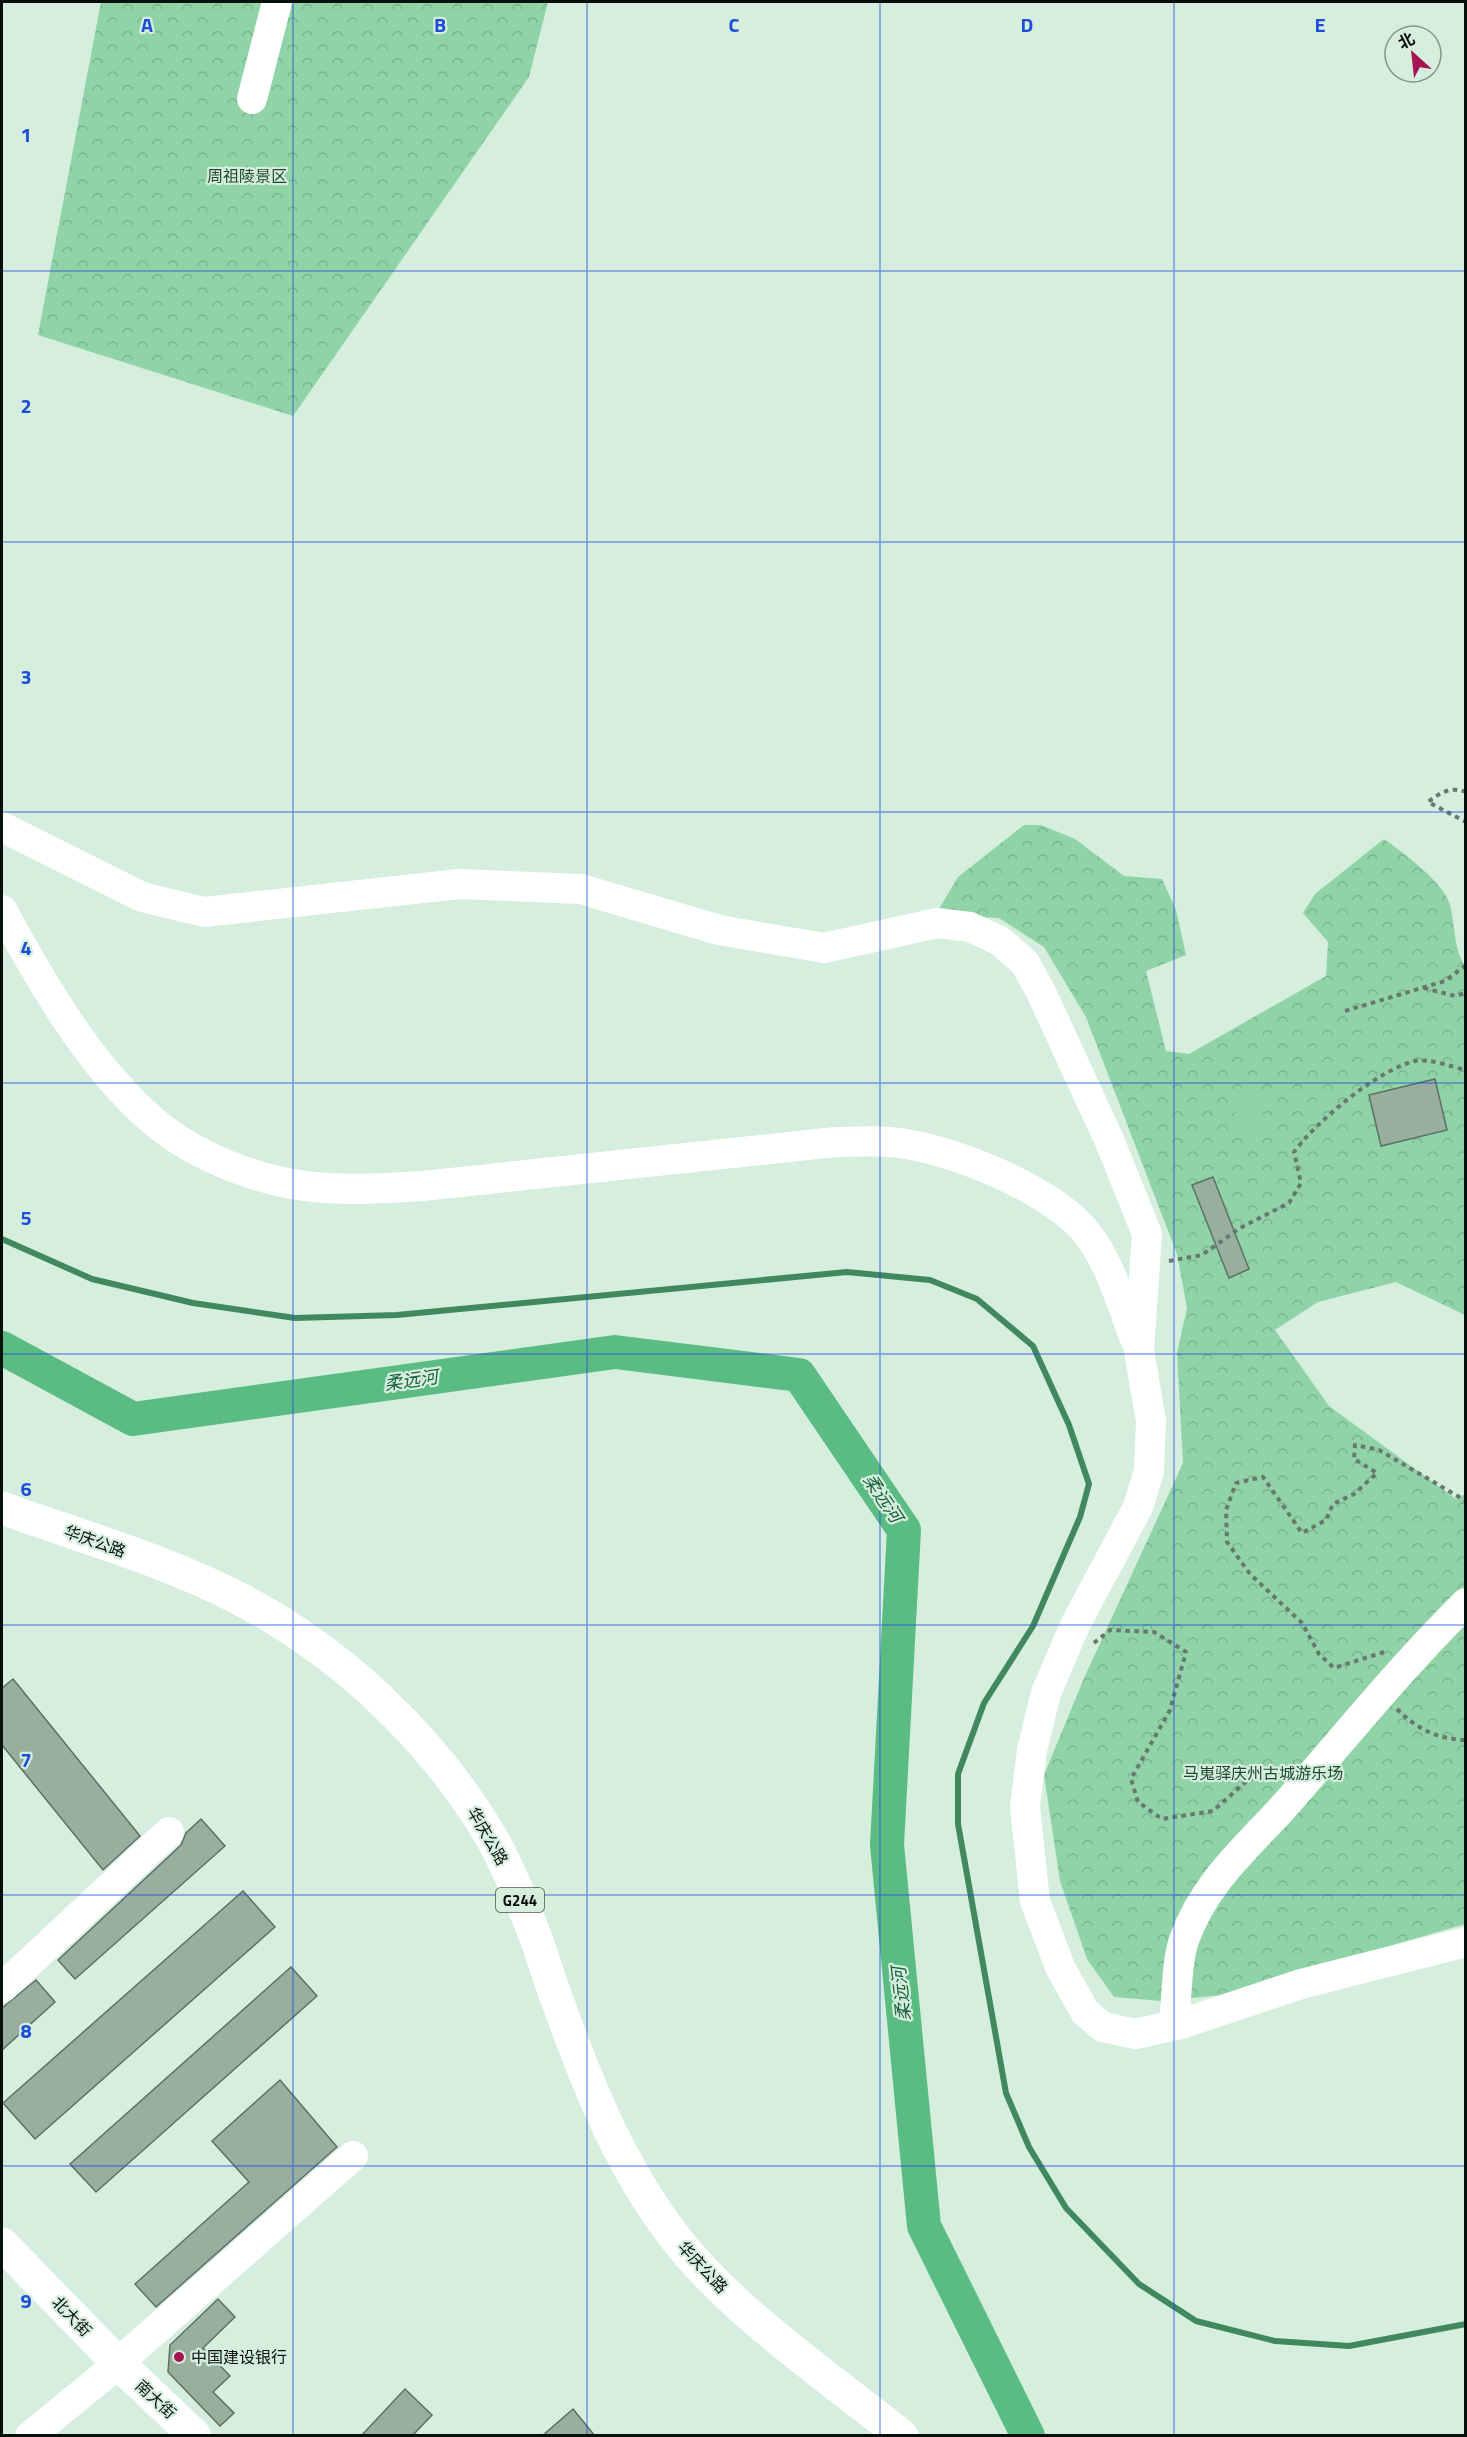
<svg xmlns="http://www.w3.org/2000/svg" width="1467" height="2437" viewBox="0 0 1467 2437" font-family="'Titillium Web','Noto Sans SC',sans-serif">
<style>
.park{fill:url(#park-crowns)}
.pitch{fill:#8fd3a7}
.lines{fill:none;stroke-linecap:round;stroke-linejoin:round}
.stream{stroke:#41885f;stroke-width:6}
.river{stroke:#5abc83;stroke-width:34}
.building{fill:#98afa0;stroke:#5c7163;stroke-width:1.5}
.path{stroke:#68786d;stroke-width:4;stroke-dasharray:4.5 4.5;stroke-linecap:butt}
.minor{stroke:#fff;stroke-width:30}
.major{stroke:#fff;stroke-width:33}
.highway{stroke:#fff;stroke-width:33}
.grid{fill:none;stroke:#1d4ed8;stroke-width:1.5;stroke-opacity:0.55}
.poi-dot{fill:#a61452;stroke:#d5eedd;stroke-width:2}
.labels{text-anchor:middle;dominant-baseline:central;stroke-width:4.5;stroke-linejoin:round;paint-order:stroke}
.shield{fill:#d5eedd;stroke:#46534a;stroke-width:1.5}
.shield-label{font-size:15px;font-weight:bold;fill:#08100b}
.park-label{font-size:16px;fill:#204931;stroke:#d5eedd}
.street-label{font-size:16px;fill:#08100b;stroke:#d5eedd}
.poi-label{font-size:16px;fill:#08100b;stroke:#d5eedd;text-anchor:start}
.water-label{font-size:18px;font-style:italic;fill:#1b623c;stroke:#d5eedd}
.grid-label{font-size:20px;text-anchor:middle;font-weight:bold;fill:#1d4ed8;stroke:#d5eedd;stroke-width:4.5;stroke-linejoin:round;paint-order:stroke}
</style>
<defs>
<pattern id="park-crowns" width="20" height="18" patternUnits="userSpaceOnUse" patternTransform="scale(1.5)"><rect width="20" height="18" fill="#8fd3a7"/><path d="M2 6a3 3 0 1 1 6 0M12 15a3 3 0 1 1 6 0" fill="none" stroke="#7ab48e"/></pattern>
</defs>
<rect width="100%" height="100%" fill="#d5eedd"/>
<!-- park -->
<path class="park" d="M101,2H548L529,77L293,416L38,335Z
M1024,825H1041L1075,839L1124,876L1162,879L1176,910L1186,955L1146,971L1166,1051L1189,1054L1326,976L1328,942L1303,913L1315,894L1384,839C1402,852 1445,883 1450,905C1456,928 1453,948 1466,968L1465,1315L1396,1282L1318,1302L1275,1330L1329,1406L1456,1499L1465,1494V1924L1222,1995L1162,2001L1114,1997L1087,1959L1060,1881L1044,1775L1085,1676L1183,1463L1177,1353L1187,1308L1177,1254L1086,1017L1044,947L999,918L936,914L958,877Z"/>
<!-- pitch -->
<path class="pitch" d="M1251,1084L1270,1131L1247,1141L1228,1094Z"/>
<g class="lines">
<!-- stream -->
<path class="stream" d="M2,1239L92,1279L193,1303L295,1318L397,1315L847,1272L930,1280L977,1299L1033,1346L1069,1425L1089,1484L1080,1517L1033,1626L984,1703L958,1774V1824L1006,2093L1029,2147L1066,2208L1139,2284L1196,2321L1275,2341L1349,2346L1466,2324"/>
<!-- river -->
<path class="river" d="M2,1348L133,1419L615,1352L799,1375L904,1530L887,1845L924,2226L1028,2436"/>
</g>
<!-- building -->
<path class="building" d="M1435,1079L1447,1130L1381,1146L1369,1095Z
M1213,1177L1249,1269L1229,1278L1192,1185Z
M13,1679L140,1836L103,1870L2,1745V1688Z
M201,1819L225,1846L75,1979L58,1960L181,1845L186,1833Z
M243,1891L275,1927L35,2139L3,2103Z
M291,1967L317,1996L96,2192L70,2164Z
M36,1980L55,2002L2,2050V2008Z
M280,2080L337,2147L156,2307L135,2284L249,2182L212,2141Z
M218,2299L235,2317L203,2348L230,2376L213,2392L234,2413L220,2426L168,2372L170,2345Z
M405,2389L432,2415L412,2436H361Z
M573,2409L595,2436H542Z"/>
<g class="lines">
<!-- path -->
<path class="path" d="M1466,792C1450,786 1440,793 1428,802L1466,822
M1424,988L1455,996L1466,993
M1345,1011L1445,981L1466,965
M1169,1261L1202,1255L1240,1228L1289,1203L1301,1183L1294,1152C1316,1122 1377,1070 1415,1061C1429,1058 1452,1067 1466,1070
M1094,1643L1110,1630L1154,1632L1186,1652L1170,1710L1131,1779L1138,1802L1162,1819L1213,1811L1249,1779L1270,1777L1276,1781
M1384,1652L1334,1668L1319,1654L1302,1623L1250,1574L1227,1542L1226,1510L1236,1483L1263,1477L1302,1533L1326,1520L1333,1504L1354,1494L1377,1473L1354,1459L1355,1445L1379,1450L1466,1501
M1397,1709C1417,1729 1437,1739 1466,1740"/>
<!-- minor -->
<path class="minor" d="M252,99L277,2
M2,827L142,897L204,912L459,884L581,889L719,930L824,948L937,923L970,927L1000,941L1025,963L1041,992L1110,1142L1147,1234L1139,1351L1151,1421L1149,1471L1138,1507L1075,1625L1046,1693L1032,1750L1025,1807L1035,1901L1060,1967L1085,2012L1103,2027L1135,2034L1181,2024L1301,1984L1466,1942
M2,910C42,984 95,1076 163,1129C201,1158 257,1180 305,1186C344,1191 384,1188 423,1186L836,1142C854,1142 872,1140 890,1142C946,1146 1050,1188 1086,1232C1109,1260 1122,1305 1135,1339
M2,1988L169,1832
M1174,2025C1177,2000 1176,1963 1184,1940C1205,1881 1248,1847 1287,1803C1346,1736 1402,1666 1466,1603
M30,2436L101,2378L353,2156"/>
<!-- major -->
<path class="major" d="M2,2244L117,2362L195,2436"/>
<!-- highway -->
<path class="highway" d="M2,1508C79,1536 162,1559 236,1597C339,1650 431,1736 490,1835C507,1864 520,1897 532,1928C542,1953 549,1979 559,2005C588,2086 620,2165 673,2235C730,2310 827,2376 902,2436"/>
</g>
<!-- grid -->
<path class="grid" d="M293,2V2436M587,2V2436M880,2V2436M1174,2V2436M2,271H1466M2,542H1466M2,812H1466M2,1083H1466M2,1354H1466M2,1625H1466M2,1895H1466M2,2166H1466"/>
<!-- markers -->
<circle class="poi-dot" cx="179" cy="2357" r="6"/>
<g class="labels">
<!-- shield labels -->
<rect class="shield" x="496" y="1888" width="48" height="24" rx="4.5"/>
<g class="shield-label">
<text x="520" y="1900">G244</text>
</g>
<!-- park labels -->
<g class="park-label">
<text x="247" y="176">周祖陵景区</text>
<text x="1263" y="1773">马嵬驿庆州古城游乐场</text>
</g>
<!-- street labels -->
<g class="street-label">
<text transform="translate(95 1541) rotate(20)">华庆公路</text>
<text transform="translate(488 1836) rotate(60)">华庆公路</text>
<text transform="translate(703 2267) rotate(47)">华庆公路</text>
<text transform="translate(72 2316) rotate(46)">北大街</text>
<text transform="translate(156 2399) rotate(43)">南大街</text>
</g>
<!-- poi labels -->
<g class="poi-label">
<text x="191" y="2357">中国建设银行</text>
</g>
<!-- water labels -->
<g class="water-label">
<text transform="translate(411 1380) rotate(-8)">柔远河</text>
<text transform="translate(883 1498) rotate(56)">柔远河</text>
<text transform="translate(901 1994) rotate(-96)">柔远河</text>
</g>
</g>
<g class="grid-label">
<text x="147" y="32">A</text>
<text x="440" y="32">B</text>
<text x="734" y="32">C</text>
<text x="1027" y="32">D</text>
<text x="1320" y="32">E</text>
<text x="26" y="142">1</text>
<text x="26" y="413">2</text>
<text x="26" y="684">3</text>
<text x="26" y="955">4</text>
<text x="26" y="1225">5</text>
<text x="26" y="1496">6</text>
<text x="26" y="1767">7</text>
<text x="26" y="2038">8</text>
<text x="26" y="2308">9</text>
</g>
<!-- border -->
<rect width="1467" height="2437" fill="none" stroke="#08100b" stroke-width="6"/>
<!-- north arrow -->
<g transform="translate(1413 54) rotate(333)"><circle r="28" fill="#d5eedd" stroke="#839589" stroke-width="1.5"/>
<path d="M0-4.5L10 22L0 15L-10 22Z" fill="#a61452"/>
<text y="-9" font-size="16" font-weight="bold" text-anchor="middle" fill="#08100b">北</text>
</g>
</svg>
